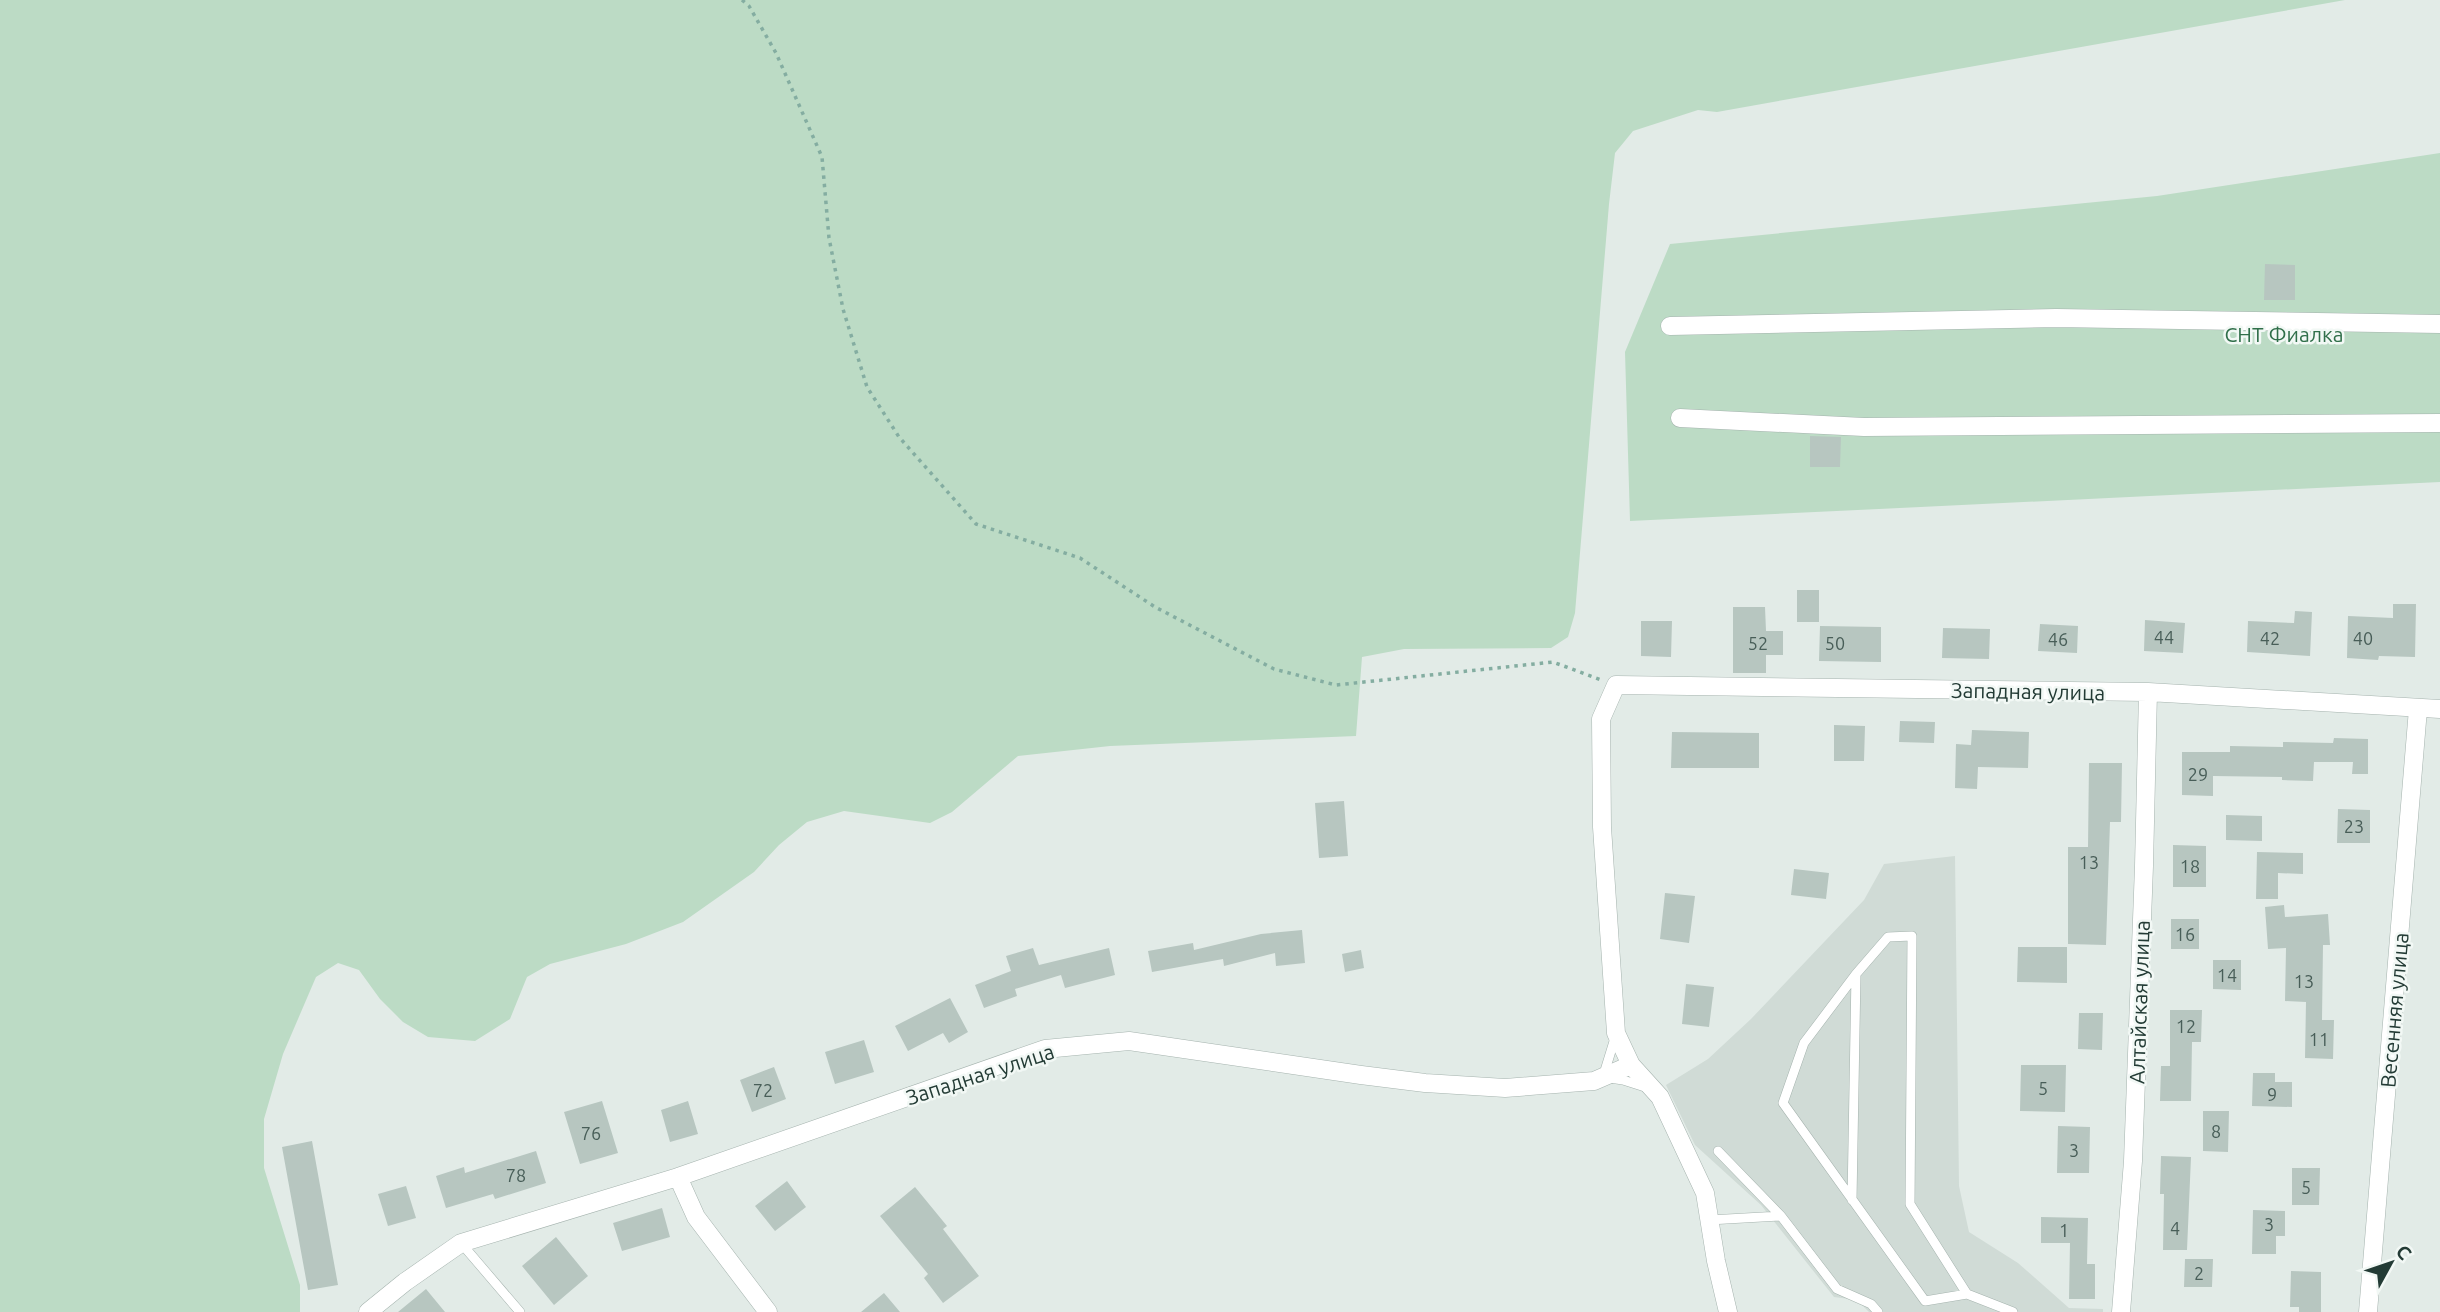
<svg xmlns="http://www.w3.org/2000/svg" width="2440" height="1312" viewBox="0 0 2440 1312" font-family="Ubuntu,sans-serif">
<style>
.built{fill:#d0dbd6}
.green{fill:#bcdbc5}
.building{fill:#b7c6c0}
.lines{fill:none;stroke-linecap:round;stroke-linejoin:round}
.lane-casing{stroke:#a5b3ae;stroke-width:10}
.street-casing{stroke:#a5b3ae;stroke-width:19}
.path{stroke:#84ada1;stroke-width:3.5;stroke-dasharray:3.5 5;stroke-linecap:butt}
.lane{stroke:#fff;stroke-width:9}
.street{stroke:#fff;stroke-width:18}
.labels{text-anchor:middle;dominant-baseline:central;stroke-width:5;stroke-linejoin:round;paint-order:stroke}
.number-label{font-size:18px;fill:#485e58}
.park-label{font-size:21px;fill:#306f4a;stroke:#f2f8f5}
.street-label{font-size:21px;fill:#233b35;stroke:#f2f8f5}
</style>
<rect width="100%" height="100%" fill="#e2ebe7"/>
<!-- built -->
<path class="built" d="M1955,856L1959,1186L1969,1232L2018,1263L2069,1308L2103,1309V1312H1869L1857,1300L1834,1297L1761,1205L1695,1145L1666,1085L1708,1059L1751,1019L1864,900L1884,864Z"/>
<!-- green -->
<path class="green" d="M0,0H2345L1717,112L1698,110L1633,131L1615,153L1609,204L1575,613L1568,637L1551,648L1404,649L1362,657L1356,736L1110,746L1018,756L952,812L930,823L844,811L807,822L779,845L754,872L683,922L626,944L550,964L527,977L510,1019L475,1041L428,1037L403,1022L380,999L359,970L338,963L316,977L283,1054L264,1119V1168L300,1285V1312H0Z
M2440,153V482L1630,521L1625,352L1670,244L2157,196Z"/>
<!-- building -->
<path class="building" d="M2265,264L2295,265V300H2264Z
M1810,436L1841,437L1840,467H1810Z
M1797,590H1819V622H1797Z
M2393,604H2416L2415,657L2379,656L2378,660L2347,658L2348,616L2393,618Z
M1733,607H1765L1766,631H1783V655H1766V673H1733Z
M2295,611L2312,612L2310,656L2247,652L2248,621L2294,623Z
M2145,620L2185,623L2183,653L2144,651Z
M1641,621H1672L1671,657L1641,656Z
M2040,624L2078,626L2077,653L2038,651Z
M1820,626L1881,627V662L1819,661Z
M1943,628L1990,629L1989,659L1942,658Z
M1900,721L1935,722L1934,743L1899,742Z
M1834,725L1865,726L1864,761H1834Z
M1972,730L2029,732L2028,768L1978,767L1977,789L1955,788L1956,744L1971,745Z
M1672,732L1759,733V768H1671Z
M2334,738L2368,739V774H2352L2353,762H2314L2313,781L2282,780V777L2213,776V796L2182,795V752H2230V746L2283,747V742L2333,743Z
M2089,763H2122L2121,822H2110L2106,945L2068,944V847H2088Z
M1344,801L1348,856L1319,858L1315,803Z
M2338,809L2370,810V843H2337Z
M2226,815L2262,816V841L2226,840Z
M2173,845L2206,846V887H2173Z
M2257,852L2303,853V874L2278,873V899H2256Z
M1794,869L1829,873L1826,899L1791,895Z
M1665,893L1695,896L1689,943L1660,939Z
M2284,905L2285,917L2328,914L2330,945H2323L2322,1020H2334L2333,1059L2305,1058L2306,1002L2285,1001L2286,948L2268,949L2265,907Z
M2171,919H2199V949H2171Z
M1302,930L1305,963L1276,966L1275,953L1224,966L1223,959L1152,972L1148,951L1193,943L1194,950L1261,934Z
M2018,947H2067V983L2017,982Z
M1033,948L1039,965L1109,948L1115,975L1065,988L1061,975L1015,989L1017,996L984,1008L975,985L1011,971L1006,956Z
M1361,950L1364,968L1345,972L1342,954Z
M2213,960H2241V990L2213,989Z
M1686,984L1714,987L1709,1027L1682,1024Z
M950,998L968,1032L949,1043L943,1033L908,1051L895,1026Z
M2170,1010H2202L2201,1042H2192L2191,1101H2160L2161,1066H2170Z
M2079,1013H2103L2102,1050L2078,1049Z
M864,1040L874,1072L835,1084L825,1052Z
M2021,1065H2066L2065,1112L2020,1111Z
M774,1067L786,1099L752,1112L740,1080Z
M2253,1073H2275V1082H2292V1107L2252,1106Z
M602,1101L618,1153L580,1164L564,1112Z
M688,1101L698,1134L670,1142L661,1110Z
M2203,1111H2229L2228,1152L2203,1151Z
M2058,1126L2090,1127L2089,1173H2057Z
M312,1141L338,1285L308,1290L282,1147Z
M536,1151L546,1183L495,1199L493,1194L446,1208L436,1176L464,1167L465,1173Z
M2161,1156L2191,1157L2187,1250H2163L2164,1194H2160Z
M2292,1168H2320L2319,1205H2292Z
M787,1181L806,1207L775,1231L755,1206Z
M406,1186L416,1218L388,1226L378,1194Z
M915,1187L947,1226L943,1229L979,1276L943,1303L924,1278L928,1274L880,1216Z
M662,1208L670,1237L622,1251L613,1223Z
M2253,1210L2285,1211V1236H2276V1254H2252Z
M2041,1217L2088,1218L2087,1264H2095V1299H2069L2070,1243H2041Z
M556,1237L588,1276L554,1305L522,1266Z
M2185,1259H2213L2212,1287H2184Z
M2291,1271L2321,1272V1312H2299V1307H2290Z
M426,1289L445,1312H398Z
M884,1293L900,1312H861Z"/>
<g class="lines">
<defs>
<path id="lane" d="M1615,1038L1603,1077L1623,1080L1645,1087
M1852,1200L1856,974
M1781,1216L1837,1289L1871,1304L1878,1312
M1709,1220L1781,1216L1718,1151
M461,1243L520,1312
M1967,1294L1925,1301L1783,1103L1804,1043L1856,974L1888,937L1912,936L1910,1204L1967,1294L2013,1312"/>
<path id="street" d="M1670,326L2056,318L2440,324
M1680,418L1864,427L2440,423
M678,1177L696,1217L768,1312
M368,1312L405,1282L461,1243L678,1177L1045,1049L1129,1041L1361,1075L1425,1083L1505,1088L1594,1081L1631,1065
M1728,1312L1716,1261L1705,1193L1660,1097L1631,1065L1616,1033L1602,827L1601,719L1616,685L2148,692L2440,709
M2121,1312L2133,1161L2144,866L2148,692
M2368,1312L2418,709"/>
</defs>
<!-- lane casing -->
<use href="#lane" class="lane-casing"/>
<!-- street casing -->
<use href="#street" class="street-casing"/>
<!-- path -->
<path class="path" d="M742,0L749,6L776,53L822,157L829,238L843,309L867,387L899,437L976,524L1080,558L1155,607L1274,669L1336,685L1553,662L1601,680"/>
<!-- lane -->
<use href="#lane" class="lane"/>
<!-- street -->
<use href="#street" class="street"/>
</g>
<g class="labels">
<!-- number labels -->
<g class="number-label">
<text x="2164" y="637">44</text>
<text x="2270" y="638">42</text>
<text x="2363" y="638">40</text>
<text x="2058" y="639">46</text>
<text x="1758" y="643">52</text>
<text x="1835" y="643">50</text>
<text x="2198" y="774">29</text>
<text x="2354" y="826">23</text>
<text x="2089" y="862">13</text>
<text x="2190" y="866">18</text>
<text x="2185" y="934">16</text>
<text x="2227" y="975">14</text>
<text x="2304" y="981">13</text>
<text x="2186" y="1026">12</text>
<text x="2319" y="1039">11</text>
<text x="2043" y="1088">5</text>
<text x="763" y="1090">72</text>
<text x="2272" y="1094">9</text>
<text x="2216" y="1131">8</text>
<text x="591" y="1133">76</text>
<text x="2074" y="1150">3</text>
<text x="516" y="1175">78</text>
<text x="2306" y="1187">5</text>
<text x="2269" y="1224">3</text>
<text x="2175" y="1228">4</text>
<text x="2064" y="1230">1</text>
<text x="2199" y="1273">2</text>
</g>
<!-- park labels -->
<g class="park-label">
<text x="2284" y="334">СНТ Фиалка</text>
</g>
<!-- street labels -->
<g class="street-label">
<text transform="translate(2028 691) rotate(1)">Западная улица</text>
<text transform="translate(2139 1002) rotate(-88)">Алтайская улица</text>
<text transform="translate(2394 1010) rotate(-85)">Весенняя улица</text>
<text transform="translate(980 1074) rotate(-18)">Западная улица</text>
</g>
</g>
<!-- north arrow -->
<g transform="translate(2391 1263) rotate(50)" stroke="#f2f8f5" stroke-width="5" paint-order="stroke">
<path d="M0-5L12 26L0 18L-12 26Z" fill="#233b35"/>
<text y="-10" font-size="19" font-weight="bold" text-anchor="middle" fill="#233b35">С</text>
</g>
</svg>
